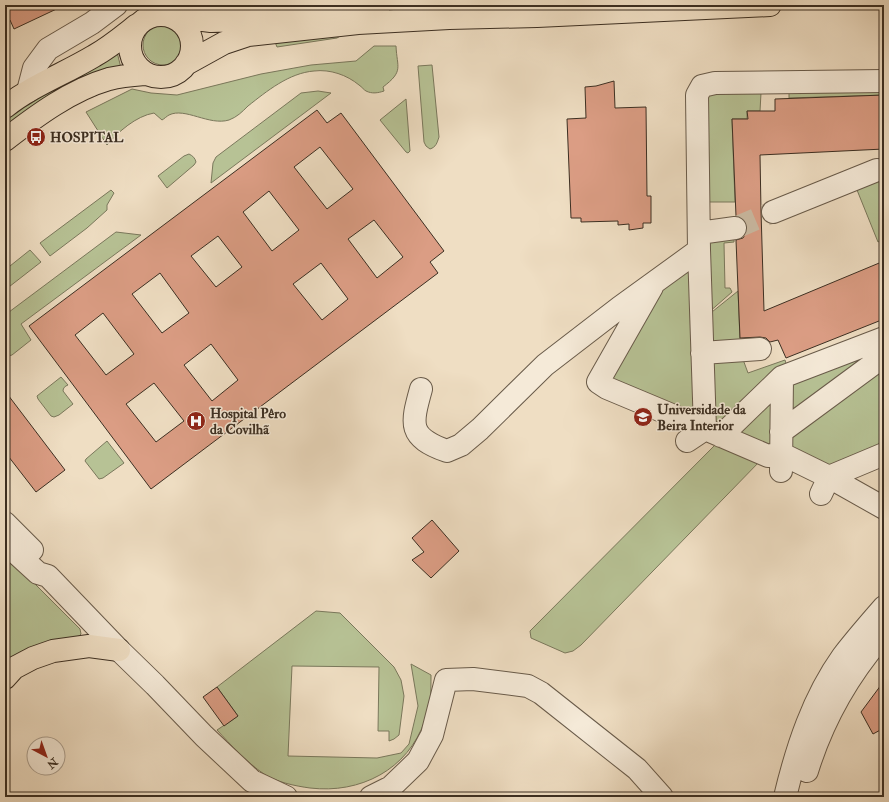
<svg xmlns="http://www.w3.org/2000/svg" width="889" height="802" viewBox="0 0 889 802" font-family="'IM FELL Double Pica',serif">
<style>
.green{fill:#b7c295;stroke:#7a785c}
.building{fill:#db9d84;stroke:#3c2f22;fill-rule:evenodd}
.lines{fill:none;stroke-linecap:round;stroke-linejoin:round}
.minor-tunnel{stroke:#cbbba3;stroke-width:22;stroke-dasharray:22 11;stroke-linecap:butt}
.minor-casing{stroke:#695b4a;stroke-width:24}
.major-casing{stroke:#3c2f22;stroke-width:24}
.minor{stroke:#f5ead8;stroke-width:22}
.major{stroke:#efdec3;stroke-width:22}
.labels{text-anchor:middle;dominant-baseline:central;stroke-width:3;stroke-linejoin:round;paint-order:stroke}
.poi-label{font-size:14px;font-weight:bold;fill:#3c2f22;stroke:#f5ead8;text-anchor:start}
</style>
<rect width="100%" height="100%" fill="#efdec3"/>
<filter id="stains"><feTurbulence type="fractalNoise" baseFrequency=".005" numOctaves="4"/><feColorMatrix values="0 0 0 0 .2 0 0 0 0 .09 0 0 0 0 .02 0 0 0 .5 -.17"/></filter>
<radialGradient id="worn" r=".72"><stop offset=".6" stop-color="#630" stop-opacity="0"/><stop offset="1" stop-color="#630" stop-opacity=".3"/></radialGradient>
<!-- green -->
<path class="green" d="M143 45a20 20 0 1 1 40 0a20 20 0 1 1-40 0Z
M347,32L337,38L277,47L275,42Z
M374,46H396C397,68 404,71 383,87L384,91C378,93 372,94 366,91C364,90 362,87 359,85C347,75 330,69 314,71C289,73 267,91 248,106C242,112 237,117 229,120C209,126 185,107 169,115C167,116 164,119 162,120L154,113C136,116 118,132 107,145L86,112L132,89L151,93L177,95L261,74L311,65L356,61Z
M117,52L121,68L69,87L66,80Z
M432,65L439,137C437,143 436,147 430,149L426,146L424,142L418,66Z
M56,84L60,92L5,130V117Z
M884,86V95L789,98V93Z
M318,91L331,93L211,183L213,163L216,157L301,93Z
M761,93L760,111H747V119H732L735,202H707L708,94Z
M406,99L410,151L408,153L406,152L380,120Z
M189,154C193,156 195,158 196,162L194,165L167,188L158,176L184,156Z
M882,179L884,183V239L878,242L857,190Z
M111,190L114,193L107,205V210L87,228L50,256L40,243Z
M116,232L141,235L21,324L31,340L12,355L8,356L5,353V315Z
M734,235V242L724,243L725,288H730L732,292L708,313L706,238Z
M30,250L41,262L5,290V270Z
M690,264L694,413L690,418L605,375L659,285Z
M738,291L740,339L754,337L755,345L709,347L707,316Z
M884,346L790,422L787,386Z
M741,354L748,373L785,360L787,367L718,431L712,425L713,357Z
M884,365V452L832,473L789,452L787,434Z
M61,377L68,385C65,386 63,388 63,391L73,404L59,415L54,417L51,416L38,399L37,396Z
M775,386L772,449L724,436Z
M107,441L124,463L103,478L99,479L85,461L86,459Z
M717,443L761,460L581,645L573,651L565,653L531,638L530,631Z
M5,556L19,568L80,629L81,634L79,636L5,668Z
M316,611L340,613L394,667L401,680L404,696L399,735L394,739L389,741V731H378L379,667L292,666L288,756L377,758L401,753L409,744L418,706L411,664L431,675C431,684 431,694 430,703C430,709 427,715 425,720C408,770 360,794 310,788C295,786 276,782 264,774C246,762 231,745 217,730L238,716L217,687Z"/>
<!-- building -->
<path class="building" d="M5,5H65L14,29L10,20L5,22Z
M614,81L615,108L646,107L647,196H651V223H643V228L629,230V224L618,225V221L581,222V218H571L567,119L586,118L585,87L596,86Z
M884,95V149L760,155L761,211L764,311L884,261V319L786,358L778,340L770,342L766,338L760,337L740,338L736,240L743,238L746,233L747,227L745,220L740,217L736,216L732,119H748L747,111H775V99Z
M317,110L327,123L341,113L444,251L430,262L438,273L151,489L29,326ZM320,147L353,189L327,209L294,167ZM269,191L299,230L272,251L243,212ZM374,220L403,257L377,278L348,239ZM218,236L242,267L216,287L191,256ZM321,263L348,299L322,320L293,284ZM160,273L189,313L162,333L132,294ZM103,313L134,354L106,375L75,335ZM211,344L238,380L212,401L184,365ZM154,383L184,421L156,442L126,404Z
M5,391L65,470L36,492L5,452Z
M432,520L459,551L431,578L412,560L424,552L412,538Z
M884,681V728L873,734L861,712Z
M217,687L238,716L224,726L203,697Z"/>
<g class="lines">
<!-- minor-tunnel -->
<path class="minor-tunnel" d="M735,228L773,212"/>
<defs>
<path id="minor" d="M884,81L715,83L702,86L697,95L699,250L705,429L768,456L780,453L829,477L884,454
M28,91L34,68L48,49L92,23L116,5
M773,212L877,170
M699,233L735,228
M652,287L598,382L607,388L705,429L687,441
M702,353L760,349
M421,389C411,425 408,437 447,451L461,445L480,429L545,365L619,308L699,250
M781,432L884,356
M721,436L782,377L884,338
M781,471L782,377
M821,494L829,477L884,508
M5,523L32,550
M5,543L38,573L48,576L119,650L155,685L204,736L252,781L286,797
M807,771C823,719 848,675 884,634
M371,797L391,787L418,761L432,735L446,680L473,679L528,686L541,693L637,769L662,797
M785,797C797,747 813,698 843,656C856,639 870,623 884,607"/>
<path id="major" d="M130 46a31 31 0 1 1 62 0a31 31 0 1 1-62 0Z
M172,16L211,21L240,20L327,9L379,5
M186,64L224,43L248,35L358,23L449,18L537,16L770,5
M5,107C33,85 64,74 94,56C110,47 123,36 137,25
M5,140C36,116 71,90 109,79C121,76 134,75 146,74
M5,678L14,668L33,658L53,651L89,646L119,650"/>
</defs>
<!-- minor casing -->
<use href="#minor" class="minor-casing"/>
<!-- major casing -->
<use href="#major" class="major-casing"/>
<!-- minor -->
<use href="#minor" class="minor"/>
<!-- major -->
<use href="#major" class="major"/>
</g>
<!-- icons -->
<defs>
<symbol id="bus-disc" viewBox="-11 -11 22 22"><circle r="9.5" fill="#8f2418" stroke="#f5ead8"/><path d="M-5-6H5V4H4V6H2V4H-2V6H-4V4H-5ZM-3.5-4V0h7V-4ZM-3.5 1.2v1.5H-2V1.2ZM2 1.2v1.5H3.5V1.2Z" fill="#fff"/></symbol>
<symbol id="university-disc" viewBox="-11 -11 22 22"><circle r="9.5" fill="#8f2418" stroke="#f5ead8"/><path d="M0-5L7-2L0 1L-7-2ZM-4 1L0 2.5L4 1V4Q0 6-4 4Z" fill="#fff"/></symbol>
<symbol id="hospital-disc" viewBox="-11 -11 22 22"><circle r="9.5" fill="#8f2418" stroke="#f5ead8"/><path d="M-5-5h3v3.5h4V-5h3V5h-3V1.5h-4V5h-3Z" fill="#fff"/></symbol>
</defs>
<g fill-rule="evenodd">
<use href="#bus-disc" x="25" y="126" width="22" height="22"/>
<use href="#university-disc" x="632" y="406" width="22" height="22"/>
<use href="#hospital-disc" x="185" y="410" width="22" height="22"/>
</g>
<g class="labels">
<!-- poi labels -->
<g class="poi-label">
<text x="50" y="137">HOSPITAL</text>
<text x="657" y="409">Universidade da<tspan x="657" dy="16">Beira Interior</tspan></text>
<text x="210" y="413">Hospital Pêro<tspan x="210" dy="16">da Covilhã</tspan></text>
</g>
</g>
<!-- margin -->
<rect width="889" height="802" fill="none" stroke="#efdec3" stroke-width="20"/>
<rect x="6" y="6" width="877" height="790" fill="none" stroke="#3c2f22" stroke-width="2"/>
<rect x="10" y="10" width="869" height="782" fill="none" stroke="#3c2f22"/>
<!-- north arrow -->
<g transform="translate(46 756) rotate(139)"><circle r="19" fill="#f5ead8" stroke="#ab9f8f"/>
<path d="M0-3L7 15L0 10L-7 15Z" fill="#8f2418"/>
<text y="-6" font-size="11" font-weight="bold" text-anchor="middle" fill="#3c2f22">N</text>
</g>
<rect width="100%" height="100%" filter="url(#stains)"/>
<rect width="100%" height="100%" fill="url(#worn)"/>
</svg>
